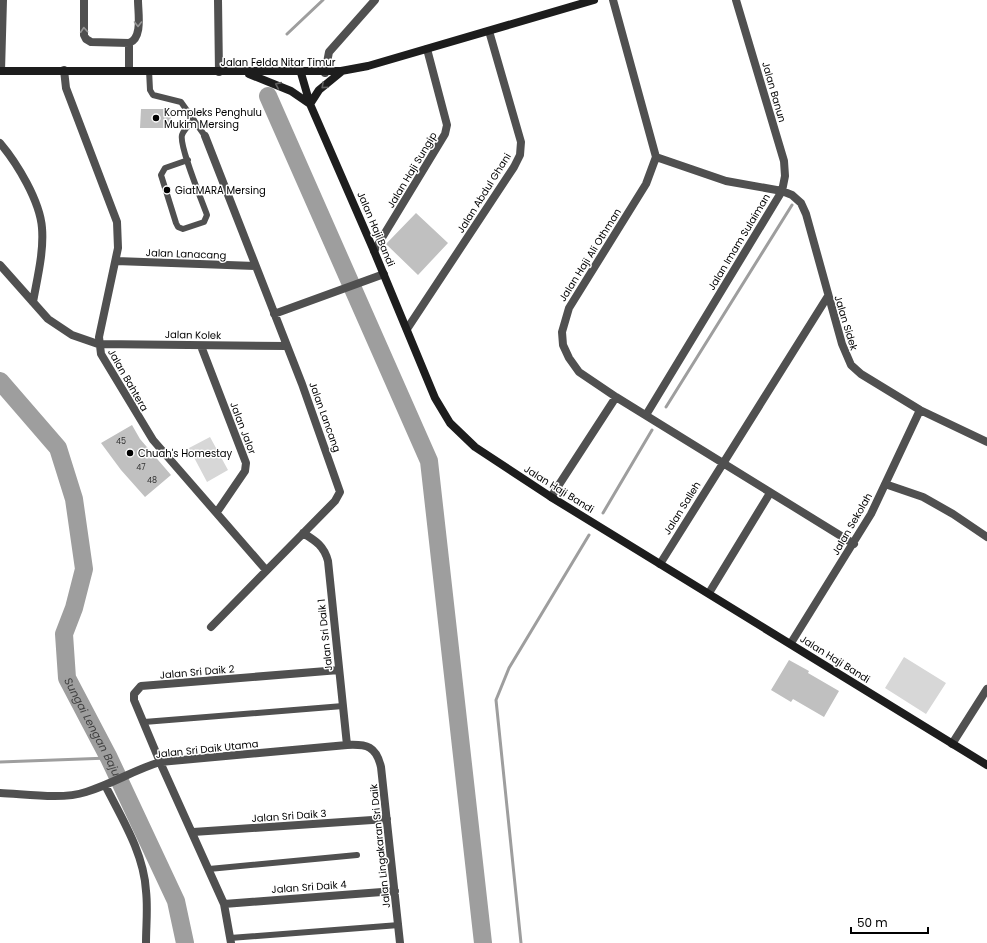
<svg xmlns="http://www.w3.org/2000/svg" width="987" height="943" viewBox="0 0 987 943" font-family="Poppins,sans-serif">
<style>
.green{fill:#d7d7d7}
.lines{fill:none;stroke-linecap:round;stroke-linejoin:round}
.stream{stroke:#9e9e9e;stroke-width:3}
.river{stroke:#9e9e9e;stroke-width:18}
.building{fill:#c0c0c0}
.lane{stroke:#505050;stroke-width:6}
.street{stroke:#505050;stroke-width:8}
.secondary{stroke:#1d1d1d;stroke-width:8}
.oneway{stroke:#969696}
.oneway2{stroke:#616161}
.poi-dot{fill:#000;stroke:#fff;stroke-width:1.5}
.labels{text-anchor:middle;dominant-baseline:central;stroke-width:3;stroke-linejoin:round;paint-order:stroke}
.number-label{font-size:8px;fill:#303030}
.street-label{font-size:10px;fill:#000;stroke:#fff}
.poi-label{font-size:10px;fill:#000;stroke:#fff;text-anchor:start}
.water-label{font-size:11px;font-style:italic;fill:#3f3f3f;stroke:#fff}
</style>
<rect width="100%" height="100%" fill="#fff"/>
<!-- green -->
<path class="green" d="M210,437L228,470L207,482L189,448Z
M904,657L946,683L926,714L885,688Z"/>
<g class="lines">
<!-- stream -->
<path class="stream" d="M287,34L323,0
M666,407L792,205
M603,513L652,430
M0,762L109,758
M521,943L496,700L509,668L589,535"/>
<!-- river -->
<g class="river">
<path d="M268,96L429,461L483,943"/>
<path id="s1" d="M0,381L58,448L74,499L84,569L74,608L64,634L67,678L109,758L176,901L185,943"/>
</g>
</g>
<!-- building -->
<path class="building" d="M141,109H171V128H140Z
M416,213L448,243L418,275L386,244Z
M132,425L140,439L171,475L145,497L121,470L101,443Z
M789,660L809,671L808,673L839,691L824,717L793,699L791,702L771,690Z"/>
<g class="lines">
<!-- lane -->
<path class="lane" d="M149,70L150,90L153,95L181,102L205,136
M188,160L165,168L161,175L176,223L178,227L183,229L204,222L207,215C202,201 179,146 182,135C184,129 189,125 194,120
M144,722L343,706
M209,869L357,855
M230,938L399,925"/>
<!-- street -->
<path class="street" d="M84,0V35L86,39L91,42L129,43C143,38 138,13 138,0
M218,0L219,72
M613,0L656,157L646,184L569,308L562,332L563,345L569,358L579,372L616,397L854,544
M129,43V70
M64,70L66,88L117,222L118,248L99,337L101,354L153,440L266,570
M1,71L3,0
M325,73L329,52L375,0
M205,136L302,384L340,492L335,501L211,627
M0,143C17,163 40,201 42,228C44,252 37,279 33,302
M656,157L726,181L782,191L792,195L801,203L806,214L842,344L851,365L861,374L920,410L987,442
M374,251L445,134L447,125L427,49
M116,261L255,266
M0,265L48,319L72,335L98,344L287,346
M274,314L384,274
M407,329L514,167L520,155L521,142L489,31
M201,346L246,463L245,471L217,512
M646,415L782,191L785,176L784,161L736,0
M885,484L923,497L953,514L987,537
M551,497L616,397
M303,533C316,541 324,546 328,561L347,745
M660,564L828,296
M709,593L770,493
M791,643L871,514L920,410
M952,744L987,689
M105,785C121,817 144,853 146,891C148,908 146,926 146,943
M0,793C25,794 62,800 86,792C112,784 134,770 160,762L347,745C367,744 376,746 381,767L400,943
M193,832L387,819
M224,904L395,891
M231,943L224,904L160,762L134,700V694L141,686L339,670"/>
<!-- secondary -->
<path class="secondary" d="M0,71H341L368,66L594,0
M301,73L310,104L374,251L435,398L450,423L475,447L551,497L987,765
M249,74L291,91L310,104L319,90L341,72"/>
</g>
<!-- one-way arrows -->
<defs><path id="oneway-chevron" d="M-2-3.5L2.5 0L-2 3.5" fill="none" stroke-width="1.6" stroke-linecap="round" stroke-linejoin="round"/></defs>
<g class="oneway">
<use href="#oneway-chevron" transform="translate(138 24) rotate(90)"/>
<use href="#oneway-chevron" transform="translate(84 30) rotate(-94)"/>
</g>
<g class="oneway2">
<use href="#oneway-chevron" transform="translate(278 85) rotate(-156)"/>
<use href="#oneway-chevron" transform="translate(324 86) rotate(138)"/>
</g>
<!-- markers -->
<g class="poi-dot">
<circle cx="156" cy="118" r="4"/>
<circle cx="167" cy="190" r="4"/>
<circle cx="130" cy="453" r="4"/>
</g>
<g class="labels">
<!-- number labels -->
<g class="number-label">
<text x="121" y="441">45</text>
<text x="141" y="467">47</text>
<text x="152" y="480">48</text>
</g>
<!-- street labels -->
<g class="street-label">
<text x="278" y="62">Jalan Felda Nitar Timur</text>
<text transform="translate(774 92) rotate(74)">Jalan Banun</text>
<text transform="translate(412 170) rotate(-59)">Jalan Haji Sungip</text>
<text transform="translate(484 193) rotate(-58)">Jalan Abdul Ghani</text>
<text transform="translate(376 229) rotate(67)">Jalan Haji Bandi</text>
<text transform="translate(739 242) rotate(-59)">Jalan Imam Sulaiman</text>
<text transform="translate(186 254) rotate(2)">Jalan Lanacang</text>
<text transform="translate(590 255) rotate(-58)">Jalan Haji Ali Othman</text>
<text transform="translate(846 323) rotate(73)">Jalan Sidek</text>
<text transform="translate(193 335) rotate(1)">Jalan Kolek</text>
<text transform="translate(128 380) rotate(60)">Jalan Bahtera</text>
<text transform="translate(325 417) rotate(70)">Jalan Lancang</text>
<text transform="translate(243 428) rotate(69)">Jalan Jalor</text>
<text transform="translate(559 489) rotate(32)">Jalan Haji Bandi</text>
<text transform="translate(682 508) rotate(-58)">Jalan Salleh</text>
<text transform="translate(852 524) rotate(-60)">Jalan Sekolah</text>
<text transform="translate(325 635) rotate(-96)">Jalan Sri Daik 1</text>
<text transform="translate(835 659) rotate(32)">Jalan Haji Bandi</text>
<text transform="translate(197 672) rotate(-5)">Jalan Sri Daik 2</text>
<text transform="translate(207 749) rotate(-6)">Jalan Sri Daik Utama</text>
<text transform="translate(289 816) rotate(-4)">Jalan Sri Daik 3</text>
<text transform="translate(380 846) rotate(-96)">Jalan Lingakaran Sri Daik</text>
<text transform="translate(309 887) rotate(-4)">Jalan Sri Daik 4</text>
</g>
<!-- poi labels -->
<g class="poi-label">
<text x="164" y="112">Kompleks Penghulu<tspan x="164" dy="12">Mukim Mersing</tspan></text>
<text x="175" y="190">GiatMARA Mersing</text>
<text x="138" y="453">Chuah's Homestay</text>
</g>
<!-- water labels -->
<g class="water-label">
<text stroke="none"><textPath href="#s1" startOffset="380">Sungai Lengan Baju</textPath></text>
</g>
</g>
<!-- scale -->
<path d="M851 927v6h77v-6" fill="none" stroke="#000000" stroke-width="2"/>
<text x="857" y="927" font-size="12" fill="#000000" stroke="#ffffff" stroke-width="3" paint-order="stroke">50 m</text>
</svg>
